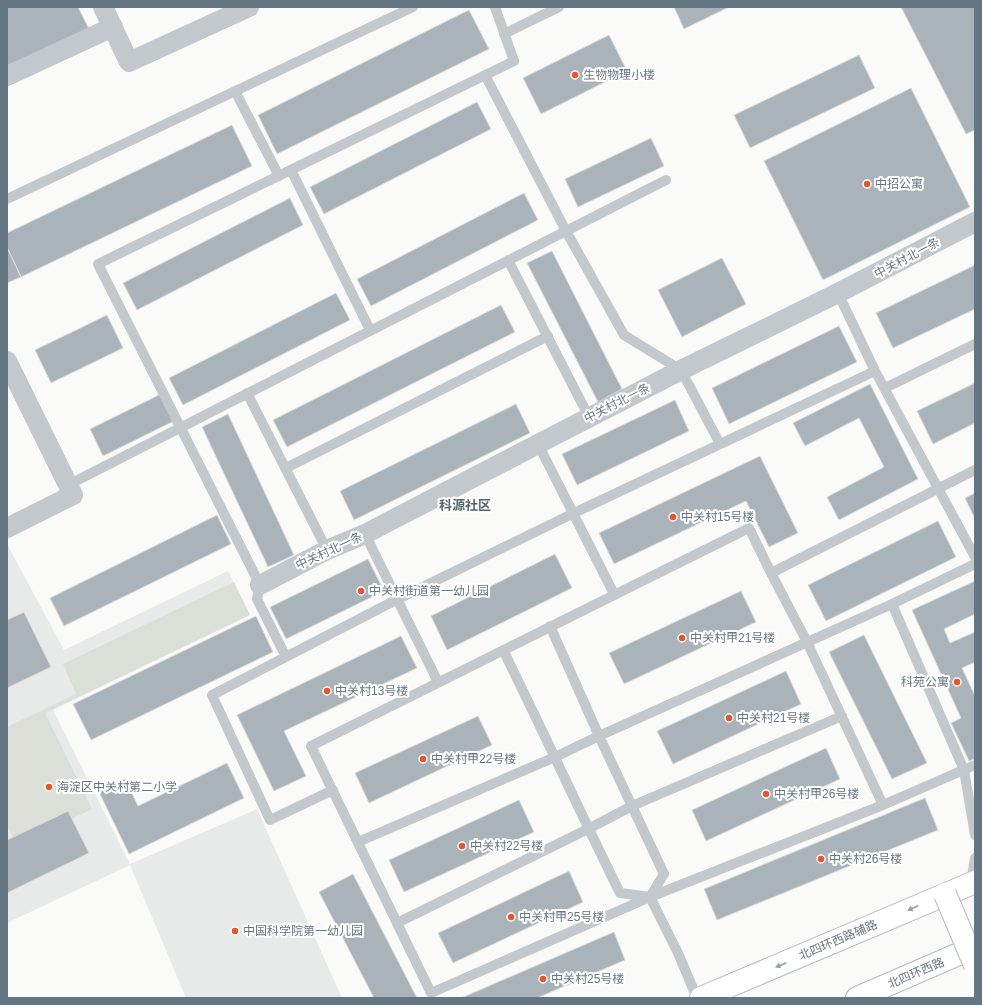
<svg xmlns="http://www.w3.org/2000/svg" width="982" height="1005" viewBox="0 0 982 1005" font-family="Arial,'Noto Sans SC',sans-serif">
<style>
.built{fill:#e8e9e9}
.green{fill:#dadfd7}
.building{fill:#aab3b9;stroke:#dcdcda}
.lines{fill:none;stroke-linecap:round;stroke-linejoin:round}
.secondary-casing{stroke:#b3babf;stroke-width:24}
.highway-casing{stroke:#b4b9bd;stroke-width:24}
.lane{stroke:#c3c8cc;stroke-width:10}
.street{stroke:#c3c8cc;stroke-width:20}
.secondary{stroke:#fff;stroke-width:22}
.highway{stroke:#fff;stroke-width:22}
.secondary-bridge-casing{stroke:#b3babf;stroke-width:24;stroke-linecap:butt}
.secondary-bridge{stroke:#fff;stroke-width:22}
.oneway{fill:#939fa8}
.poi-dot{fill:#e4572e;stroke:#fff;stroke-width:1.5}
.labels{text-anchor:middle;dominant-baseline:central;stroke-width:4;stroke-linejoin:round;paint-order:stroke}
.poi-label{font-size:12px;fill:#657683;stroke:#fff;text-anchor:start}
.street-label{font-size:12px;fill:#657683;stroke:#fff}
.neighbourhood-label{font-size:13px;font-weight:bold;fill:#57646e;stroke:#fff}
</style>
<rect width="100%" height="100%" fill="#fafaf8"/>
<!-- built -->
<path class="built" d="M7,544L64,650L228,571L250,615L53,710L130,864L257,809L342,998H186L130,865L7,923Z"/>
<!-- green -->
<path class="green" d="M234,582L250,615L45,713L92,809L17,845L7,825V727L76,694L63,664Z"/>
<!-- building -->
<path class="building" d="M7,7H78L89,29L7,66Z
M674,7H729L684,29Z
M901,7H975V130L966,134Z
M469,10L489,49L277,154L258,115Z
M609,35L627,71L541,114L523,78Z
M859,55L875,88L750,148L734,115Z
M911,88L970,207L823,280L764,161Z
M477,102L491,129L324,214L310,187Z
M232,125L252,166L21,277L7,247V233Z
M651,138L664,166L578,207L565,179Z
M524,193L538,220L371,306L357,279Z
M290,198L303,225L137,310L123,283Z
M7,247L21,277L7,283Z
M552,251L622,389L598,402L527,263Z
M722,258L746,304L682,337L658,290Z
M975,265V309L893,348L876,313Z
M336,293L350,320L183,405L169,378Z
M501,305L515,332L287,447L273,420Z
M107,315L123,348L51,383L35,350Z
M839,326L857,362L729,424L712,388Z
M975,383V423L933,444L917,411Z
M870,384L918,479L839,520L827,497L884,467L859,418L805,446L793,423Z
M163,393L176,420L103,456L90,429Z
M675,400L689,431L577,485L562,454Z
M516,404L530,433L354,520L340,491Z
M228,414L294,555L268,567L202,427Z
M760,456L798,533L769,547L746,501L614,564L599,533Z
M975,493V519L965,498Z
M217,515L231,544L64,626L50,598Z
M938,521L956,557L826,621L808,585Z
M555,554L572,588L447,650L431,616Z
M368,559L384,591L286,639L270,607Z
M975,581V614L944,629L950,643L975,632V662L962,668L975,696V759L969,761L951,723L961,718L912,610Z
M741,591L756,622L624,684L609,653Z
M24,612L51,667L7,688V620Z
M256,616L273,652L91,740L73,704Z
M864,635L927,763L892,779L829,652Z
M401,636L417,668L284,731L306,776L274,791L237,715Z
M786,671L801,704L673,764L657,731Z
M478,716L492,745L369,803L355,773Z
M826,748L840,779L706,841L692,810Z
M227,763L244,798L129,854L99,792L125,779L138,806Z
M925,798L938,830L717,920L704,889Z
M519,800L534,832L404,892L389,860Z
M68,811L89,853L7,893V840Z
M569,871L583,902L453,963L438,933Z
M353,874L417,998H374L319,892Z
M614,932L625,960L537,998H461Z"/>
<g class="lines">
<defs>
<path id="secondary" d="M701,998L975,882"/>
<path id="highway" d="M857,998L975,947"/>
</defs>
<!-- secondary casing -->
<use href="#secondary" class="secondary-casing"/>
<!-- highway casing -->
<use href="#highway" class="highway-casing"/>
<!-- lane -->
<path class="lane" d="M504,34L559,7
M485,75L566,231L624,335L681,370L720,444
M235,91L279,176
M291,170L370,330
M7,199L413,7
M508,260L589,417
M838,293L875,371L975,557
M885,388L975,344
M247,393L327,550
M538,444L614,594
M286,468L548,336
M68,485L666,180
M749,528L771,573L807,642L883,805L650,897L431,993L311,746Z
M365,534L438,682
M771,573L975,470
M892,604L964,770L975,835
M550,626L599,736L664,874L650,897
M503,650C543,731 580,812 620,893L650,897
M286,657L257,599L260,585L98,264L514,61L495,7
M333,790L270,820L212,695L396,600L574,513L875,371
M883,805L975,765
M358,842L555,757L599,736L892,604L975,564
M971,883L975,858
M650,897L678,953L697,998
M397,923L588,829L632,806L842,716"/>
<!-- street -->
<path class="street" d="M103,7L129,62L249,7
M7,76L113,27
M7,361L73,495L7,528
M260,585L327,550L365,534L538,444L681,370L838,293L975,222"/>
<!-- secondary -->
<use href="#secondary" class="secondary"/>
<!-- highway -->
<use href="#highway" class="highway"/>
<defs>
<path id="secondary-bridge" d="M945,894L975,965"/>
</defs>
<!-- secondary-bridge casing -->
<use href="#secondary-bridge" class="secondary-bridge-casing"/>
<!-- secondary-bridge -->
<use href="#secondary-bridge" class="secondary-bridge"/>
</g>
<!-- one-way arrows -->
<defs><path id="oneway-solid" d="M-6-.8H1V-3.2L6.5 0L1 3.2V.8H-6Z"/></defs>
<g class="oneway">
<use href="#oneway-solid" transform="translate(913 908) rotate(156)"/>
<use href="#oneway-solid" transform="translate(781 965) rotate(157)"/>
</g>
<!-- markers -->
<g class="poi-dot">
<circle cx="575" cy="75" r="4"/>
<circle cx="867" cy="184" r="4"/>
<circle cx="673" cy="517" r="4"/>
<circle cx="361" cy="591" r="4"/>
<circle cx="682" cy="638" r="4"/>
<circle cx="957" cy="682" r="4"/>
<circle cx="327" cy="691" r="4"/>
<circle cx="729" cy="718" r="4"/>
<circle cx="423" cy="759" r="4"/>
<circle cx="49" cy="787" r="4"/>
<circle cx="766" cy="794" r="4"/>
<circle cx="462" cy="846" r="4"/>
<circle cx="821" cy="859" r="4"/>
<circle cx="511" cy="917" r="4"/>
<circle cx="235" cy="931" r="4"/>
<circle cx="543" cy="979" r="4"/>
</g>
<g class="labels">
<!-- poi labels -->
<g class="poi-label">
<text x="583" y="75">生物物理小楼</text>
<text x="875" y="184">中招公寓</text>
<text x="681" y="517">中关村15号楼</text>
<text x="369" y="591">中关村街道第一幼儿园</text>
<text x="690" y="638">中关村甲21号楼</text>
<text x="949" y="682" text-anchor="end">科苑公寓</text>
<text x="335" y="691">中关村13号楼</text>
<text x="737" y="718">中关村21号楼</text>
<text x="431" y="759">中关村甲22号楼</text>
<text x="57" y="787">海淀区中关村第二小学</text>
<text x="774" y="794">中关村甲26号楼</text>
<text x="470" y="846">中关村22号楼</text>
<text x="829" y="859">中关村26号楼</text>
<text x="519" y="917">中关村甲25号楼</text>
<text x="243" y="931">中国科学院第一幼儿园</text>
<text x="551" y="979">中关村25号楼</text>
</g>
<!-- street labels -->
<g class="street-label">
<text transform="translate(907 258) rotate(-28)">中关村北一条</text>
<text transform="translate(617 403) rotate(-27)">中关村北一条</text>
<text transform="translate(329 551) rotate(-25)">中关村北一条</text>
<text transform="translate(838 940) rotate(-23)">北四环西路辅路</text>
<text transform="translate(916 973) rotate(-23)">北四环西路</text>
</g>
<!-- neighbourhood labels -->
<g class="neighbourhood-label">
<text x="465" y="505">科源社区</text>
</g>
</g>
<!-- border -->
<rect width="982" height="1005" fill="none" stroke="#657683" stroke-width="16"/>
</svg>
